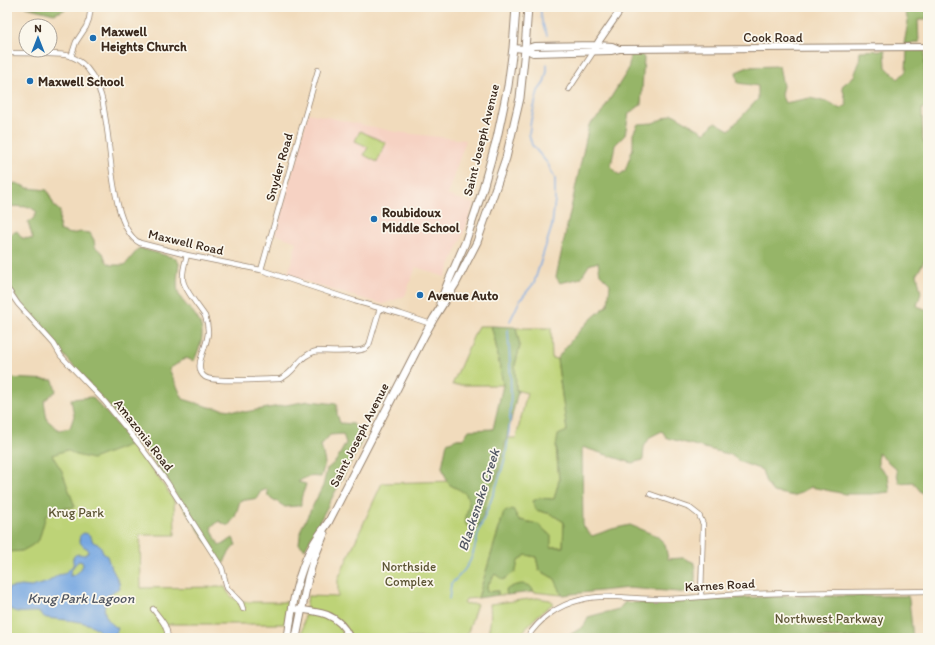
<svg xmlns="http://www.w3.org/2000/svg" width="935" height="645" viewBox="0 0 935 645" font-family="Itim,sans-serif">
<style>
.built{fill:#f6d2c3}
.green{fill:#bdd377;stroke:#7c7e4a}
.forest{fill:#96b568;stroke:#687043}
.water{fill:#77a7e1;stroke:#596880;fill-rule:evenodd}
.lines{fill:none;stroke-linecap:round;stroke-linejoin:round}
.stream{stroke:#77a7e1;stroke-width:1.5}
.street-casing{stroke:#96826d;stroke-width:6}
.secondary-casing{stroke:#96826d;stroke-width:8}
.primary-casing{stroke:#96826d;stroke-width:9}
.street{stroke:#fff;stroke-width:4.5}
.secondary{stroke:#fff;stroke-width:6}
.primary{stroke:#fff;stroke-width:7}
.poi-dot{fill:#1f6fb2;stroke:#fbf7ec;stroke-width:1.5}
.labels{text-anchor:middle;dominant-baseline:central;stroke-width:3.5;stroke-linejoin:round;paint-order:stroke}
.poi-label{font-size:13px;font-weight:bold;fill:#3b2a1e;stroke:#fbf7ec;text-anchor:start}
.street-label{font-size:13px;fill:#3b2a1e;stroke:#fbf7ec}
.park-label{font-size:13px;fill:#5c5434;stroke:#fbf7ec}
.water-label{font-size:14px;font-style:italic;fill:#505662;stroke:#fbf7ec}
</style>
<rect width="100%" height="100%" fill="#fbf7ec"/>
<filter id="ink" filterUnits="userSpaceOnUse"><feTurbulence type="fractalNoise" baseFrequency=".025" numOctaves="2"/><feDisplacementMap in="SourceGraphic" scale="8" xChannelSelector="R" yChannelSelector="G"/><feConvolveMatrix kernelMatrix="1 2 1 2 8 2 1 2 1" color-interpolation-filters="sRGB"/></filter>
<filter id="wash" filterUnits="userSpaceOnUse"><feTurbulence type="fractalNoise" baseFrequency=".012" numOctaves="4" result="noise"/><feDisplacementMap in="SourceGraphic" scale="16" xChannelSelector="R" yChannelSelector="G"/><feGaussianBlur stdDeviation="0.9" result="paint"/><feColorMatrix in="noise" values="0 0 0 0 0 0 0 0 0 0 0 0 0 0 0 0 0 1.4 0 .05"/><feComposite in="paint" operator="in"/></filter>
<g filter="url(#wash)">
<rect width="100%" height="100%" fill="#f1dbbc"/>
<!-- built -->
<path class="built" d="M308,113L396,132L466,140L447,195L474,204L461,240L445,277L416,267L405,296L383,304L346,294L313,284L288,274L297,242L275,234Z"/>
<!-- green -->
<path class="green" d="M360,131L386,143L377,162L364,155L368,147L355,141Z
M478,326H491L495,340L503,385H452Z
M516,328H551L552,358L557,359L567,431L556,447L559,480L554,500L539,498L536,510L551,514L564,522L563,547H551L538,524L519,520L504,512L478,598L466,599L464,604H477L466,638H301L308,596L338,597V579L382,483L457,481V439L516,438L527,393L516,390L515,365L520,346Z
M7,443H134L174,500L175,535H140L141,588L225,587C228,595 234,600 243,602H288L286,624H171L164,626V638H7Z
M526,555L536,557L539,570L556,579L562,595L533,592V590H506L507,595H498V591L487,592V586L495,574L518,561Z
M537,598L550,600L554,603C540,613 528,623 519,638H486C491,627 491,616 490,604Z"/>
<!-- forest -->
<path class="forest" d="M26,7H66V9L54,14Z
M905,7H927V20H918L919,43L904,44L908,22L905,9Z
M885,50L886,67L898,79L906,71L907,50H925L924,82L928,89V103L922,109L923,141L928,145V248L927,256L917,274L921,293L917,306L928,310V496L921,492L913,482L899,483L896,469L878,453V466L888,475L890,492L871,494H845L811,487L794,496L773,492L766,483L762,470L740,462L731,455L667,438L662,431L650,437L644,447L643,460L632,463L582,447L583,526L592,536L612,529L630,525L657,536L665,544L668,559L683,558L695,563V590L691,593L628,588L562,595L555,579L539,570L536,557L526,555L518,561L516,571L503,580L495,574L487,586V592L498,591V595L478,598L504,512L513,509L519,520L538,524L551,536V547H563L564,522L551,514L536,510L533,501L539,498L554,499L559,480L556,447L558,435L567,431L557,359C571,339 588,320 608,305L610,284L600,274L598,262L589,265L581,278L560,283L556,277L589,125L600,115L628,70L631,54H641L644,58L641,105L629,113L625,135L615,145L611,166L619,175L625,171L633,148V134L638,124L653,123L673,114L705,133L715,122L729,130L758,99V86L738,83L736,72L748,67L779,66L783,86L781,94L785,103L810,98L831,103L840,109L847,105L842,86L854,76L859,63L860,51Z
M16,183L28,188L47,190L55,207L60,211L59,230L70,234L81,232L90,233L94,240L95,247L103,253L106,261L111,265H125L139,248L175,258L179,263C178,272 175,289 180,297C183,302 188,307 192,311C208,330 202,341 194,361L186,358L169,369L183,399L209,407L245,412L274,407L309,401L337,404V414L340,423L353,424L360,432L363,439L305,549L299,544L301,529L323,486L327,469L336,461L346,443L343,434L330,435L321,445L325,463L321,477C310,476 307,476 298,482L306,484C304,493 300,496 301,505L297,506L285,507L268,496L267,489L260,492L258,498L240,501L235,517L228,526L219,521L211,527L215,537L219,545L225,543L233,538L236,545C229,551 226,557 223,566L139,441L22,307L7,286V236L17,231L22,238L33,239L28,222L33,219L37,212L30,207L7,206V185Z
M491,326L514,327L516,328L520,346L515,365L516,390L518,391L498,474L487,498L484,513L478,527L467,526L465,522L469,503L466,494L460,490L450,485L447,481L442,467L447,443L457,439H463L469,430L493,429L503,385L495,340Z
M7,378L53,380L56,391L44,401L47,420L59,430L70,428L74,416L71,399L92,397L134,443L92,459L76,455L67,450L52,455L62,471L75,507L58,509L46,515L39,540L31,546L22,551L7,552Z
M522,584C527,585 533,586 533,592L507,595L506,590C511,586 516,585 522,584Z
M783,596H908L909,600L913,638H565L584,626L588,617L599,614L619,609L625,602L645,603Z"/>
<!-- water -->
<path class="water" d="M84,533C91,534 91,537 93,542L100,545L104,554L107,556L110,565L119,582L120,588C100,596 99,618 118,628L116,634L108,637L101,635C100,633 100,631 98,630C89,620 60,620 47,618C42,617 41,612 37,612C36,612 31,612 30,612C21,613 15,613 7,607L8,588L22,586L31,587L48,582L58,575L63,574C65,573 72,567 73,565C74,562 72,561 73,558C75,553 80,554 84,555L87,553L88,551L87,548C81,547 75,536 84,533ZM79,561L82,562L83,565C80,571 77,575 70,576C70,571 75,563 79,561Z"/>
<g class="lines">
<!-- stream -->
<path class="stream" d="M540,7L542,22L547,35
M510,321L520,300L534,283L552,226L555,199V179L548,164L532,145L529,134L531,120L538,91L544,83L547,71V64
M449,599L451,584C458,577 466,570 470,561C475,551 476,539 480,528C489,504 501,479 506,453C513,413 511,372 508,332V329"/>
</g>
</g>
<g filter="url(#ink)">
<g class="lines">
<defs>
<path id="street" d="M7,53C21,53 34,53 48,54C55,54 63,54 70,56C89,63 99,85 103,103C105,117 108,132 109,146C112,171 116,231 140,243L187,255L261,270L355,301L401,314L431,324
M71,57L76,42L86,27L89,19L91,7
M569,89L594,51
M187,255C185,263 182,271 183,280C184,289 199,307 205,316C211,332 207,340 202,355C199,363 198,372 205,377C213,383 267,379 280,379C296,373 298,355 317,351C328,351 355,353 364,349C367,348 369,346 370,342L380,308
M261,270L318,70
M7,288L18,304L54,344L61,356L105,402L139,444L167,482L222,568L227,588L241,603L243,609
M650,494L690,508L699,515L703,524L701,596
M153,609C161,620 167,624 168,638
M527,638C539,619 558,605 580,600C607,593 636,600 664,599C693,598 721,595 749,594C809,592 868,592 928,591"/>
<path id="secondary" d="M513,48L525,49L533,53L611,51L619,49L928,47
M595,48L599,41L619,12L621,7
M525,49L534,46L597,45L612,46L619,49
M292,609C318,611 338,612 350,638"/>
<path id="primary" d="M440,303L449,280L465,243L481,195L497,138L508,86L513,48L516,7
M288,638C292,606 297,573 313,545C318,536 324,529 329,521L425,334L434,318L456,283L477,242L506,158L520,98L525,49L528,7
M296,638L308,578L313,561L324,534"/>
</defs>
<!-- street casing -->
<use href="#street" class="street-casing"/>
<!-- secondary casing -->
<use href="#secondary" class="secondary-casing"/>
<!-- primary casing -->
<use href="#primary" class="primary-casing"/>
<!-- street -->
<use href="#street" class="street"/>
<!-- secondary -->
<use href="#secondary" class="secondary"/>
<!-- primary -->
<use href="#primary" class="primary"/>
</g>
</g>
<!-- markers -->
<g class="poi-dot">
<circle cx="93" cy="38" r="4"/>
<circle cx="30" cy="81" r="4"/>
<circle cx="374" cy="219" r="4"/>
<circle cx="420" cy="295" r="4"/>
</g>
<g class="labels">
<!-- poi labels -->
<g class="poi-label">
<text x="101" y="31">Maxwell<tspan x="101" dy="15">Heights Church</tspan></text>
<text x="38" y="81">Maxwell School</text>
<text x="382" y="212">Roubidoux<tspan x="382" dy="15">Middle School</tspan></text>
<text x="428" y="295">Avenue Auto</text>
</g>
<!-- street labels -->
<g class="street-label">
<text x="773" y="37">Cook Road</text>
<text transform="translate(481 140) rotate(-76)">Saint Joseph Avenue</text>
<text transform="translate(279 167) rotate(-74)">Snyder Road</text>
<text transform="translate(186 242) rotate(13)">Maxwell Road</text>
<text transform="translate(144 435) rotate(52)">Amazonia Road</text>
<text transform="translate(359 435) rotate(-63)">Saint Joseph Avenue</text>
<text transform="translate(720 585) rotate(-3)">Karnes Road</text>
</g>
<!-- park labels -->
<g class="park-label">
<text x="76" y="512">Krug Park</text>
<text x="409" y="566">Northside<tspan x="409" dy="15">Complex</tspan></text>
<text x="829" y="618">Northwest Parkway</text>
</g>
<!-- water labels -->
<g class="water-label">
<text transform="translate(479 500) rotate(-72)">Blacksnake Creek</text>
<text x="81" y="598">Krug Park Lagoon</text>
</g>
</g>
<!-- margin -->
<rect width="935" height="645" fill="none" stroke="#fbf7ec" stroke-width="24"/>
<!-- north arrow -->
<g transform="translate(38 38)"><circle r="19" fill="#fbf7ec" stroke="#aea59a"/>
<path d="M0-3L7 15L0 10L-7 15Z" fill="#1f6fb2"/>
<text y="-6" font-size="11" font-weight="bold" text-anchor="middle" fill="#3b2a1e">N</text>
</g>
</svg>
